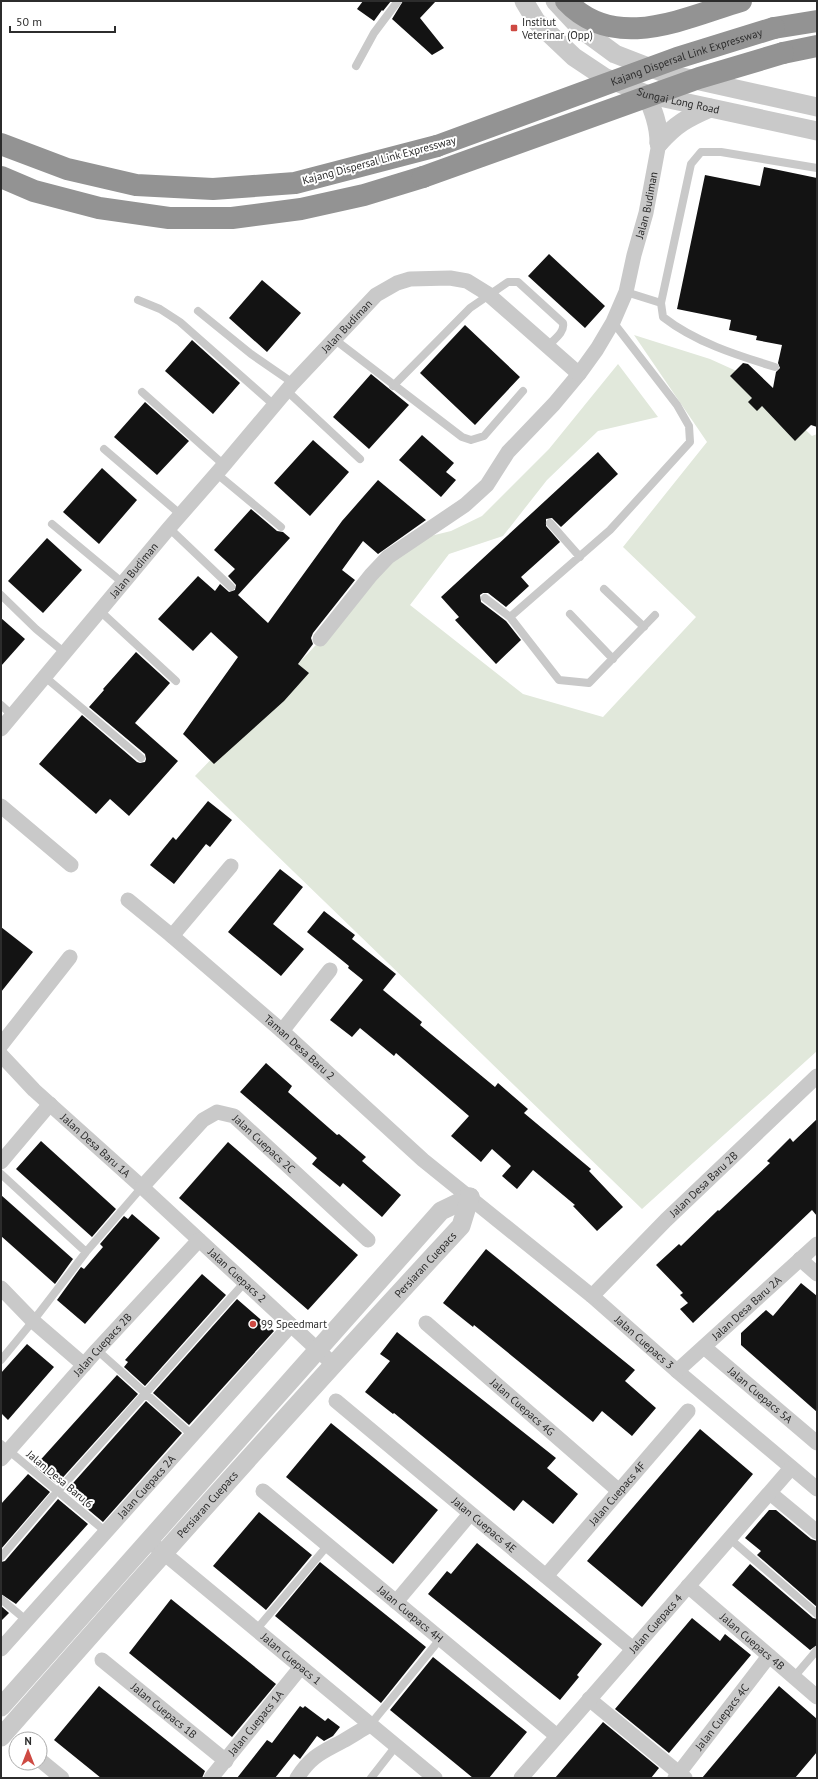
<svg xmlns="http://www.w3.org/2000/svg" width="818" height="1779" viewBox="0 0 818 1779" font-family="'PT Sans',sans-serif">
<style>
.green{fill:#e1e8db}
.building{fill:#131313}
.lines{fill:none;stroke-linecap:round;stroke-linejoin:round}
.service{stroke:#c9c9c9;stroke-width:8}
.minor{stroke:#c9c9c9;stroke-width:15}
.tertiary{stroke:#c9c9c9;stroke-width:19}
.motorway{stroke:#939393;stroke-width:22}
.motorway-bridge{stroke:#939393;stroke-width:22}
.poi-dot{fill:#ce4a43;stroke:#fff;stroke-width:1.5}
.labels{text-anchor:middle;dominant-baseline:central;stroke-width:4;stroke-linejoin:round;paint-order:stroke}
.poi-label{font-size:11px;fill:#2c2c2c;stroke:#fff;text-anchor:start}
.street-label{font-size:11px;fill:#2c2c2c;stroke:#fff}
</style>
<rect width="100%" height="100%" fill="#fff"/>
<!-- green -->
<path class="green" d="M634,335L710,359L752,378L812,436L817,434V1051L642,1209L195,776L249,720L298,664L361,597L406,542L451,531L482,516L549,449L618,364L658,417L598,431L547,480L503,536L449,554L410,605L523,694L603,717L696,617L623,547L707,442Z"/>
<!-- building -->
<path class="building" d="M363,1H391L383,11L382,10L374,21L357,9Z
M403,1H436L420,18L444,48L432,55L392,19Z
M764,167L817,178V427L811,425L795,441L762,406L757,411L748,402L752,398L730,376L743,363L748,364L773,388L776,372L780,368L778,363L782,345L756,340L757,336L729,330L731,320L677,309L705,175L760,186Z
M549,254L605,306L585,328L528,276Z
M262,280L301,313L267,352L229,318Z
M465,325L520,377L475,425L420,373Z
M192,340L240,383L213,414L165,371Z
M371,374L409,405L369,449L333,417Z
M145,402L189,441L157,475L114,437Z
M422,435L454,463L446,472L456,480L441,497L399,460Z
M313,440L349,472L310,516L274,483Z
M598,452L618,474L561,527L552,518L546,519V526L560,542L521,577L529,586L506,607L488,593H483L480,595L481,602L506,621L521,640L496,664L455,620L459,617L441,597Z
M102,468L137,500L99,544L63,512Z
M378,480L426,520L378,554L363,541L342,570L355,580L313,633L311,638L313,644L298,664L309,673L284,701L214,764L183,734L238,657L211,632L193,651L158,619L198,576L215,591L220,584L229,592L235,590L236,585L228,576L235,569L214,550L251,509L277,531L283,532L290,538L238,595L268,623L342,521Z
M47,538L82,570L43,613L8,581Z
M1,618L25,639L1,666Z
M136,652L170,683L135,723L178,761L129,816L110,799L96,814L39,764L82,715L137,762L140,763L145,762L146,759L145,754L89,707L104,690L103,689Z
M208,801L232,820L210,847L206,844L174,884L150,865L173,837L176,840Z
M280,869L303,887L273,924L304,949L281,976L228,932Z
M324,911L355,935L352,939L396,974L383,990L422,1022L420,1025L495,1087L498,1083L528,1109L524,1113L591,1169L589,1171L623,1207L597,1231L573,1206L575,1205L533,1170L517,1189L502,1176L511,1166L492,1149L481,1162L451,1136L469,1116L396,1053L394,1056L360,1028L352,1037L330,1020L363,980L348,968L349,966L307,932Z
M1,927L33,952L1,992Z
M266,1063L292,1086L288,1092L337,1135L339,1134L366,1157L362,1161L401,1195L382,1217L343,1183L340,1187L312,1164L317,1158L240,1092Z
M817,1119V1216L812,1210L693,1323L680,1309L688,1303L680,1295L683,1293L656,1265L679,1244L681,1246L718,1210L719,1211L770,1163L767,1161L790,1138L793,1142Z
M41,1141L116,1209L92,1237L16,1169Z
M228,1142L358,1255L308,1310L179,1198Z
M1,1195L73,1259L55,1284L1,1236Z
M132,1214L160,1238L85,1324L57,1300L81,1267L84,1269L103,1247L100,1244L124,1216L128,1219Z
M486,1249L635,1370L625,1381L656,1408L632,1436L602,1411L593,1422L474,1325L473,1327L443,1303Z
M202,1274L226,1295L145,1386L124,1367L128,1362L125,1360Z
M801,1283L817,1296V1412L741,1345V1333L766,1310L773,1316Z
M237,1299L274,1331L189,1425L153,1393Z
M397,1332L556,1458L547,1468L578,1494L553,1524L523,1500L514,1511L394,1413L393,1414L365,1392L390,1361L380,1354Z
M27,1344L54,1367L8,1420L1,1413V1373Z
M117,1375L138,1394L57,1484L35,1466Z
M146,1401L182,1433L103,1522L66,1491Z
M331,1423L438,1510L393,1564L286,1477Z
M700,1429L753,1474L642,1607L587,1561Z
M28,1474L50,1492L1,1549V1504Z
M58,1499L88,1524L16,1604L1,1594V1562L5,1561Z
M769,1510H776L811,1539L817,1541V1607L757,1555L761,1551L745,1538Z
M259,1512L312,1555L266,1610L213,1566Z
M477,1543L602,1644L577,1675L579,1677L560,1700L428,1594L447,1571L451,1574Z
M320,1562L426,1647L381,1703L275,1616Z
M750,1564L813,1618L817,1619V1645L810,1650L732,1585Z
M171,1599L276,1684L232,1737L129,1653Z
M1,1606L9,1613L1,1621Z
M692,1618L720,1641L725,1634L751,1655L669,1753L615,1709Z
M433,1657L527,1732L489,1778H473L390,1710Z
M99,1686L205,1771L202,1778H101L54,1740Z
M779,1686L817,1719V1752L795,1778H702Z
M300,1706L303,1708L305,1706L325,1721L328,1718L340,1727L333,1736L324,1741L317,1736L300,1759L294,1754L275,1778H237L267,1740L272,1743Z
M603,1722L659,1768L651,1778H555Z"/>
<g class="lines">
<!-- service -->
<path class="service" d="M356,66L374,33L398,1
M626,292L661,303
M138,300L160,309L180,322L274,405
M198,311L251,354L293,383
M334,339L462,437L471,440L484,436L523,391
M775,367C736,355 695,342 663,317L661,303L691,164L701,152H721L817,168
M393,386L470,308L508,282H518L563,323C565,333 553,340 547,347
M287,391L360,459
M142,392L224,465
M104,449L180,514
M217,474L281,527
M550,523L580,557
M52,524L123,583
M169,528L231,587
M604,589L644,627
M1,595L36,629L65,653
M485,598L510,617L559,680L589,683L655,615
M100,611L176,681
M570,614L613,659
M510,617L610,530L690,442L689,426L677,405L613,322
M45,677L141,758
M1,705L12,715
M1,1174L86,1252
M97,1350L192,1435
M1,1360L33,1321L86,1252L142,1187
M1,1444L105,1531
M58,1491L245,1282
M730,1539L817,1614
M1,1557L53,1496
M1,1599L26,1620
M256,1630L328,1545
M794,1677L817,1650
M370,1725L441,1638
M371,1778L396,1746"/>
<!-- minor -->
<g class="minor">
<path d="M320,639L371,575L388,557L465,505L487,485L508,452L554,404L579,374"/>
<path id="s1" d="M1,729L169,528L224,465L293,383L376,295L397,283L410,279L450,278L467,281L488,294L579,374L597,349L613,322L626,292L634,255L646,213L659,143"/>
<path d="M1,806L71,865"/>
<path id="s2" d="M128,900L172,936L282,1031L423,1160L592,1296L677,1371L817,1489"/>
<path d="M172,936L231,866"/>
<path d="M282,1031L330,970"/>
<path d="M1,1045L70,957"/>
<path id="s3" d="M1,1055L34,1090L142,1187L333,1364"/>
<path d="M1,1162L50,1104"/>
<path id="s4" d="M142,1187L203,1120L217,1112L234,1116L368,1240"/>
<path d="M800,1259L817,1274"/>
<path d="M1,1288L33,1321L84,1365"/>
<path id="s5" d="M592,1296L666,1220L817,1076"/>
<path id="s6" d="M426,1323L619,1491"/>
<path id="s7" d="M704,1347L817,1443"/>
<path id="s8" d="M677,1371L817,1244"/>
<path id="s9" d="M336,1401L633,1649"/>
<path id="s10" d="M1,1459L97,1350L199,1240"/>
<path id="s11" d="M263,1491L557,1736"/>
<path d="M770,1493L817,1532"/>
<path id="s12" d="M148,1540L435,1778"/>
<path id="s13" d="M546,1576L688,1411"/>
<path id="s14" d="M688,1586L817,1697"/>
<path d="M396,1602L470,1514"/>
<path id="s15" d="M1,1649L291,1325"/>
<path id="s16" d="M102,1660L226,1761"/>
<path d="M589,1699L685,1778"/>
<path d="M40,1760L62,1778"/>
<path id="s17" d="M211,1778L301,1667"/>
<path d="M297,1778C311,1756 321,1753 343,1741C352,1736 361,1730 370,1725"/>
<path id="s18" d="M521,1778L791,1468"/>
<path id="s19" d="M675,1778L769,1656"/>
</g>
<!-- tertiary -->
<g class="tertiary">
<path id="s20" d="M524,1L536,21L574,57L604,77L646,94L817,131"/>
<path d="M555,1L581,29L615,54L664,73L817,107"/>
<path d="M646,94C653,110 659,125 659,143"/>
<path d="M659,143C676,124 687,118 710,108"/>
<path d="M1,1707L441,1211L470,1197"/>
<path id="s21" d="M1,1737C152,1565 305,1394 461,1226L470,1197"/>
</g>
<!-- motorway -->
<path class="motorway" d="M566,1C615,53 684,18 741,1
M774,28L817,21
M783,53L817,46
M1,144L67,169L136,185L213,189L295,183L437,146
M1,177L34,191L99,208L169,218H232L301,209L364,195L423,177"/>
<!-- motorway-bridge -->
<g class="motorway-bridge">
<path id="s22" d="M437,146L677,58L774,28"/>
<path d="M423,177L699,78L783,53"/>
</g>
</g>
<!-- markers -->
<g class="poi-dot">
<rect x="510" y="24" width="8" height="8" rx="2"/>
<circle cx="253" cy="1324" r="4"/>
</g>
<g class="labels">
<!-- poi labels -->
<g class="poi-label">
<text x="522" y="22">Institut<tspan x="522" dy="13">Veterinar (Opp)</tspan></text>
<text x="261" y="1324">99 Speedmart</text>
</g>
<!-- street labels -->
<g class="street-label">
<text stroke="none"><textPath href="#s22" startOffset="265">Kajang Dispersal Link Expressway</textPath></text>
<text stroke="none"><textPath href="#s20" startOffset="190">Sungai Long Road</textPath></text>
<text transform="translate(379 160) rotate(-15)">Kajang Dispersal Link Expressway</text>
<text stroke="none"><textPath href="#s1" startOffset="999">Jalan Budiman</textPath></text>
<text stroke="none"><textPath href="#s1" startOffset="531">Jalan Budiman</textPath></text>
<text stroke="none"><textPath href="#s1" startOffset="207">Jalan Budiman</textPath></text>
<text stroke="none"><textPath href="#s2" startOffset="226">Taman Desa Baru 2</textPath></text>
<text stroke="none"><textPath href="#s4" startOffset="165">Jalan Cuepacs 2C</textPath></text>
<text stroke="none"><textPath href="#s3" startOffset="131">Jalan Desa Baru 1A</textPath></text>
<text stroke="none"><textPath href="#s5" startOffset="158">Jalan Desa Baru 2B</textPath></text>
<text stroke="none"><textPath href="#s21" startOffset="635">Persiaran Cuepacs</textPath></text>
<text stroke="none"><textPath href="#s3" startOffset="323">Jalan Cuepacs 2</textPath></text>
<text stroke="none"><textPath href="#s8" startOffset="94">Jalan Desa Baru 2A</textPath></text>
<text stroke="none"><textPath href="#s2" startOffset="680">Jalan Cuepacs 3</textPath></text>
<text stroke="none"><textPath href="#s10" startOffset="153">Jalan Cuepacs 2B</textPath></text>
<text stroke="none"><textPath href="#s7" startOffset="74">Jalan Cuepacs 5A</textPath></text>
<text stroke="none"><textPath href="#s6" startOffset="128">Jalan Cuepacs 4G</textPath></text>
<text transform="translate(60 1479) rotate(40)">Jalan Desa Baru 6</text>
<text stroke="none"><textPath href="#s15" startOffset="218">Jalan Cuepacs 2A</textPath></text>
<text stroke="none"><textPath href="#s13" startOffset="109">Jalan Cuepacs 4F</textPath></text>
<text stroke="none"><textPath href="#s21" startOffset="311">Persiaran Cuepacs</textPath></text>
<text stroke="none"><textPath href="#s9" startOffset="193">Jalan Cuepacs 4E</textPath></text>
<text stroke="none"><textPath href="#s11" startOffset="192">Jalan Cuepacs 4H</textPath></text>
<text stroke="none"><textPath href="#s18" startOffset="205">Jalan Cuepacs 4</textPath></text>
<text stroke="none"><textPath href="#s14" startOffset="85">Jalan Cuepacs 4B</textPath></text>
<text stroke="none"><textPath href="#s12" startOffset="186">Jalan Cuepacs 1</textPath></text>
<text stroke="none"><textPath href="#s16" startOffset="80">Jalan Cuepacs 1B</textPath></text>
<text stroke="none"><textPath href="#s19" startOffset="77">Jalan Cuepacs 4C</textPath></text>
<text stroke="none"><textPath href="#s17" startOffset="71">Jalan Cuepacs 1A</textPath></text>
</g>
</g>
<!-- border -->
<rect width="818" height="1779" fill="none" stroke="#2c2c2c" stroke-width="4"/>
<!-- north arrow -->
<g transform="translate(28 1751)"><circle r="19" fill="#ffffff" stroke="#ababab"/>
<path d="M0-3L7 15L0 10L-7 15Z" fill="#ce4a43"/>
<text y="-6" font-size="11" font-weight="bold" text-anchor="middle" fill="#2c2c2c">N</text>
</g>
<!-- scale -->
<path d="M10 26v6h105v-6" fill="none" stroke="#2c2c2c" stroke-width="2"/>
<text x="16" y="26" font-size="12" fill="#2c2c2c" stroke="#ffffff" stroke-width="3" paint-order="stroke">50 m</text>
</svg>
